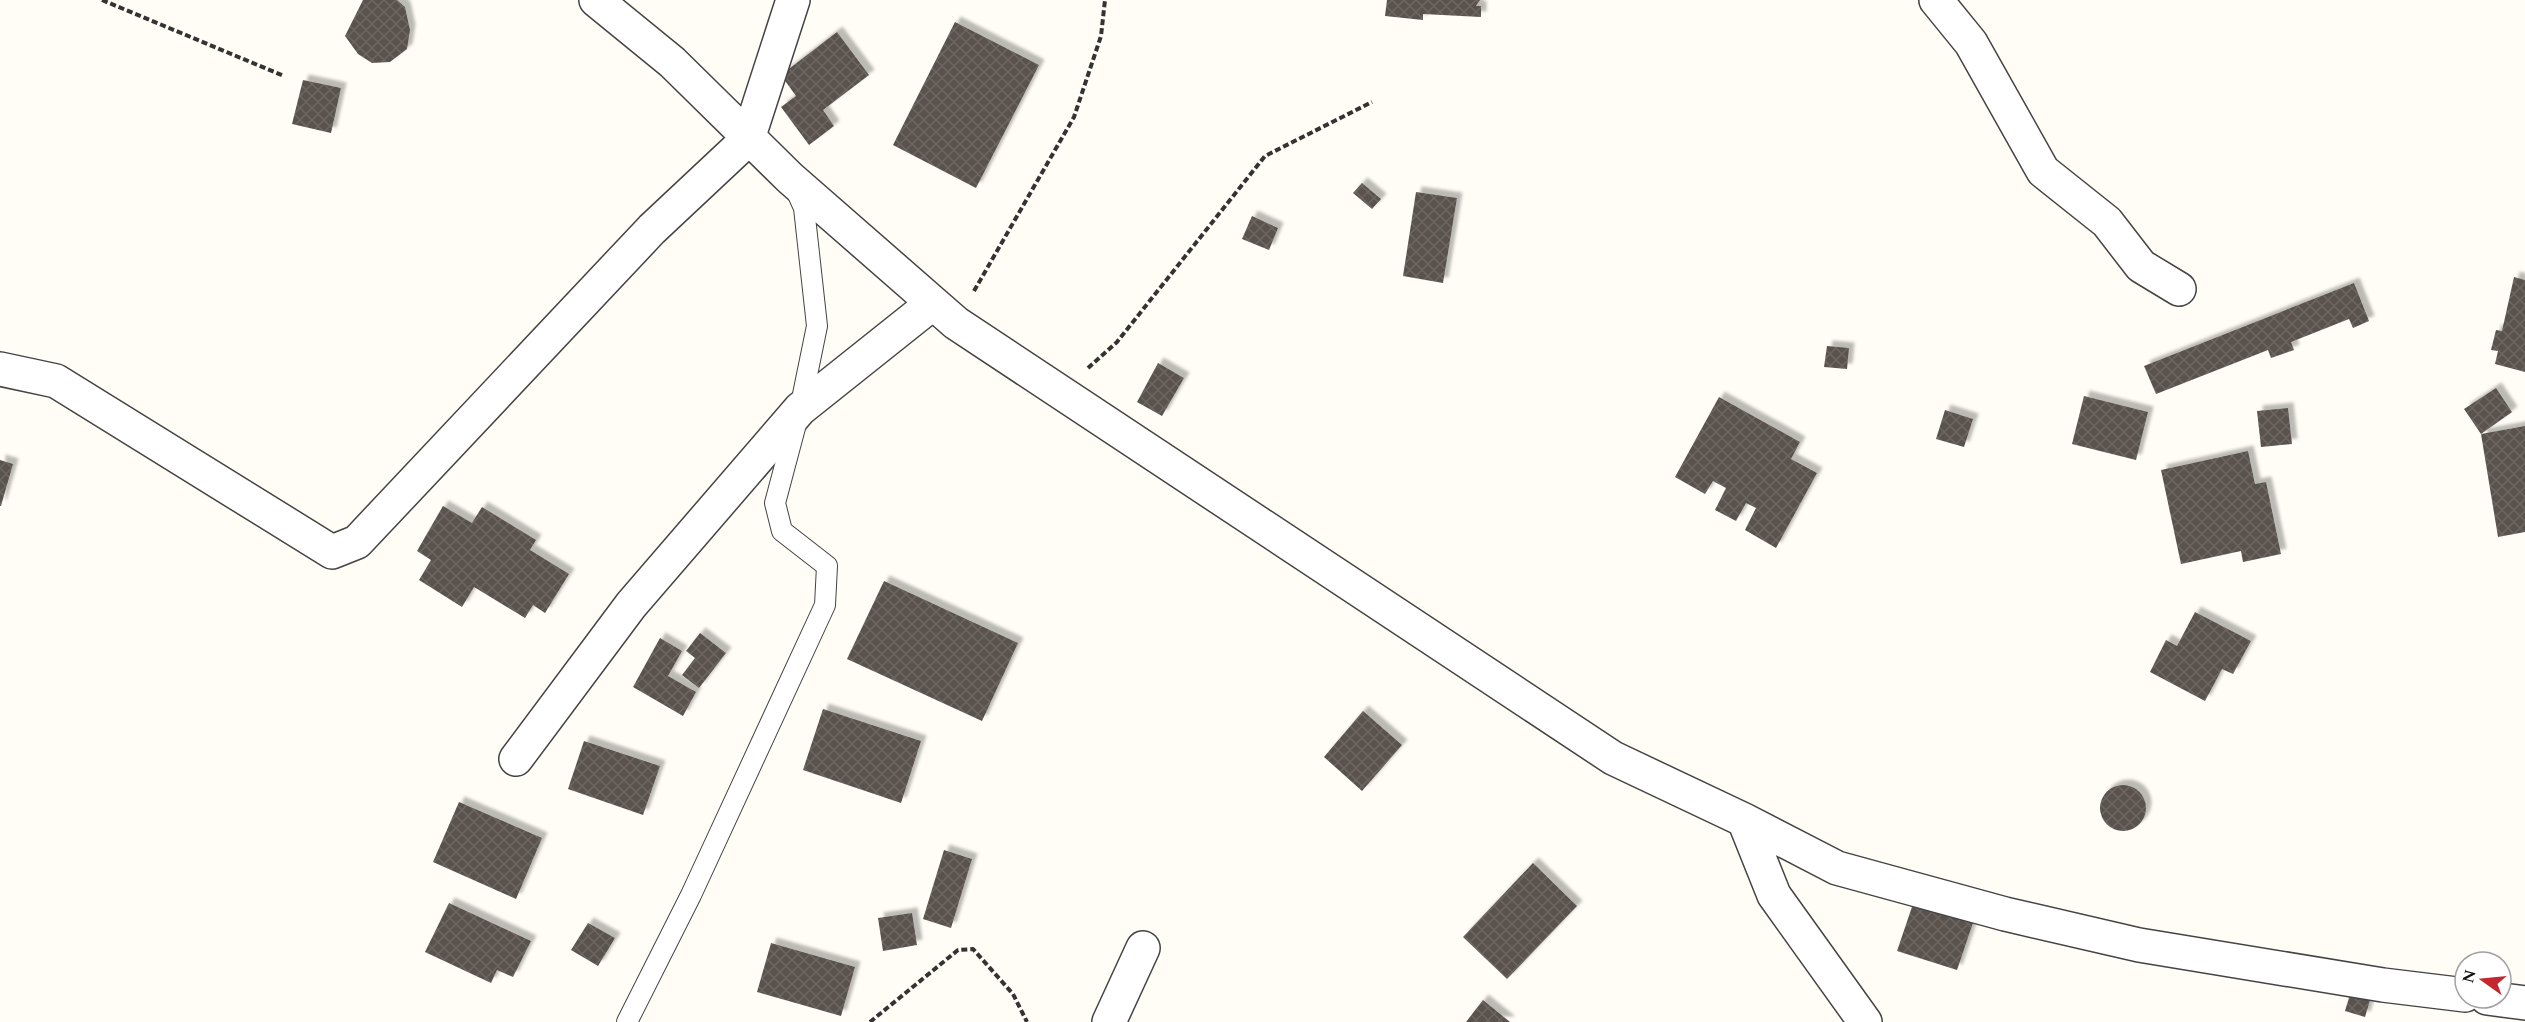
<svg xmlns="http://www.w3.org/2000/svg" width="2525" height="1022" viewBox="0 0 2525 1022" font-family="Spectral,serif">
<style>
.building{fill:url(#building-cross-hatch);filter:url(#shadow)}
.lines{fill:none;stroke-linecap:round;stroke-linejoin:round}
.service-casing{stroke:#444;stroke-width:22}
.minor-casing{stroke:#444;stroke-width:36}
.path{stroke:#333;stroke-width:4;stroke-dasharray:6 3;stroke-linecap:butt}
.service{stroke:#fff;stroke-width:20}
.minor{stroke:#fff;stroke-width:33}
</style>
<defs>
<pattern id="building-cross-hatch" width="8" height="8" patternUnits="userSpaceOnUse" patternTransform="scale(1.5)"><rect width="8" height="8" fill="#5a524d"/><path d="M0 0l8 8M0 8l8-8" fill="none" stroke="#6d6662"/></pattern>
<filter id="shadow"><feDropShadow dx="5.5" dy="-5.5" stdDeviation="1.5" flood-color="#0004"/></filter>
</defs>
<rect width="100%" height="100%" fill="#fffdf5"/>
<!-- building -->
<path class="building" d="M363,0H397L405,7L410,30L407,49L390,62L372,63L358,54L345,36Z
M1387,0H1480L1476,6H1481V17L1423,14V20L1385,16Z
M955,22L1039,65L976,188L893,145Z
M837,32L869,75L823,110L834,126L809,145L781,107L796,96L781,75Z
M303,80L341,88L331,133L292,124Z
M1362,183L1381,199L1372,209L1353,193Z
M1416,192L1457,198L1443,283L1403,276Z
M1252,216L1278,228L1269,250L1242,239Z
M2514,277L2525,280V372L2495,364L2498,351L2491,350L2496,330L2502,331Z
M2354,283L2369,321L2353,328L2349,319L2291,342L2294,350L2271,358L2268,350L2156,394L2144,366Z
M1827,346L1849,348L1847,369L1824,367Z
M1158,363L1184,378L1162,416L1137,402Z
M2496,388L2512,412L2481,434L2464,409Z
M2084,396L2148,412L2136,460L2072,444Z
M1719,397L1800,442L1791,459L1817,473L1776,548L1745,530L1756,508L1746,503L1736,521L1715,510L1726,488L1713,481L1705,494L1675,477Z
M2288,408L2292,444L2261,447L2257,411Z
M1945,410L1973,419L1964,447L1936,439Z
M2525,426V532L2498,537L2481,434Z
M2248,451L2255,484L2266,482L2281,554L2243,562L2241,551L2181,564L2161,470Z
M0,460L13,464L1,506H0Z
M443,506L472,523L482,507L536,540L530,550L569,574L545,613L533,605L525,618L474,587L462,607L419,580L431,560L417,551Z
M884,581L1018,643L982,721L847,659Z
M2195,612L2251,641L2233,674L2222,669L2205,701L2150,672L2166,640L2177,646Z
M700,633L726,653L699,688L682,675L695,658L686,651Z
M660,638L682,651L668,676L696,692L683,716L633,687Z
M823,709L921,741L901,803L803,770Z
M1363,711L1402,745L1362,791L1324,757Z
M584,741L660,766L643,815L568,789Z
M2100 808a23 23 0 1 1 46 0a23 23 0 1 1-46 0Z
M459,802L542,838L516,899L433,862Z
M944,850L972,859L951,928L923,919Z
M1533,863L1577,906L1507,979L1463,937Z
M1916,895L1976,914L1957,970L1897,951Z
M449,903L531,941L513,977L497,970L491,983L425,952Z
M912,913L917,945L883,951L878,918Z
M588,923L615,938L598,966L571,950Z
M771,943L855,967L841,1016L757,992Z
M2351,991L2371,997L2365,1017L2345,1011Z
M1483,1000L1510,1022H1466Z"/>
<g class="lines">
<defs>
<path id="service" d="M627,1022L691,895L825,605L827,566L782,531L775,503L800,409L817,326L804,208L795,188"/>
<path id="minor" d="M596,0L672,62L790,178L956,323L1613,758L1744,820L1774,895L1865,1022
M1936,0L1971,43L2043,171L2107,222L2141,266L2179,289
M0,369L56,381L332,552L357,542L652,229L748,139L793,0
M516,759L631,605L800,409L933,303
M1744,820L1837,868L2005,914L2139,945L2383,985L2465,995
M2487,998L2525,1003
M1109,1022L1143,948"/>
</defs>
<!-- service casing -->
<use href="#service" class="service-casing"/>
<!-- minor casing -->
<use href="#minor" class="minor-casing"/>
<!-- path -->
<path class="path" d="M102,0L284,76
M974,291L1074,117L1101,36L1105,0
M1088,368L1117,342L1265,156L1372,102
M870,1022L958,950L973,949L1013,994L1027,1022"/>
<!-- service -->
<use href="#service" class="service"/>
<!-- minor -->
<use href="#minor" class="minor"/>
</g>
<!-- north arrow -->
<g transform="translate(2483 980) rotate(285)"><circle r="28" fill="#ffffff" stroke="#a0a0a0" stroke-width="1.5"/>
<path d="M0-4.5L10 22L0 15L-10 22Z" fill="#c4262e"/>
<text y="-9" font-size="16" font-weight="bold" text-anchor="middle" fill="#111111">N</text>
</g>
</svg>
